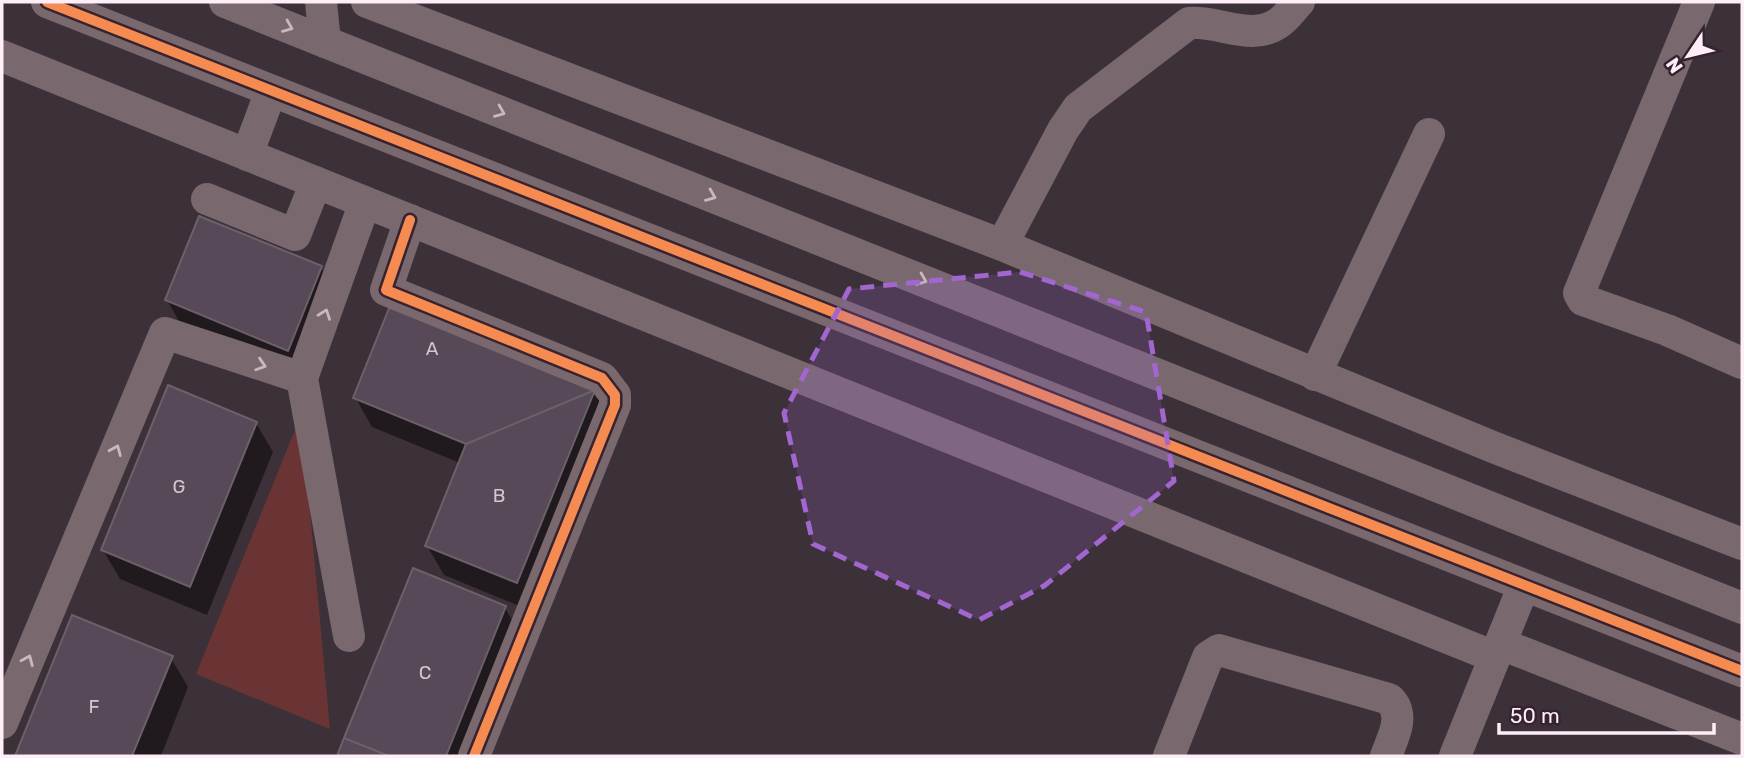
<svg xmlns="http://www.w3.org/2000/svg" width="1744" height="758" viewBox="0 0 1744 758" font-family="Rubik,sans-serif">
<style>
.green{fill:#6a3434}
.shadow{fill:#0007}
.building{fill:#574957;stroke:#6a6169;stroke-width:2}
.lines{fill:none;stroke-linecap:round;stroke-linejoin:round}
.minor{stroke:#79686d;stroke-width:32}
.cycleway-casing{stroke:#372330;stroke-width:15}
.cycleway{stroke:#f68b52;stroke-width:10}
.oneway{stroke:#c8b8c0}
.marked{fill:#a266d0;fill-opacity:0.2;stroke:#a266d0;stroke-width:5;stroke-dasharray:14 9;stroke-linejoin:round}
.labels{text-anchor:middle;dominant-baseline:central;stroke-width:5;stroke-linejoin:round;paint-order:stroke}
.number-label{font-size:19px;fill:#d4c5cf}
</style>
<rect width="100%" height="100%" fill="#3d3139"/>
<!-- green -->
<path class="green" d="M301,415L330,729L196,674Z"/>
<!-- shadow -->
<path class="shadow" d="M321,268L334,290L301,372L180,323L167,300Z
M594,391L611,421L534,612L444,575L427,546L460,463L372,427L355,397Z
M256,423L273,452L207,615L120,579L103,550Z
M414,571L505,608L522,637L474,756H339Z
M73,617L171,658L188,687L161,756H17Z"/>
<!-- building -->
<path class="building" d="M199,216L322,266L288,351L165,300Z
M390,306L595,390L466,444L353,398Z
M168,385L257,422L190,587L101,550Z
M595,390L517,583L425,546L466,444Z
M413,568L506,606L446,756H389L344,738Z
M72,615L173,656L132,756H15Z
M344,738L389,756H337Z"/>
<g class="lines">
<!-- minor -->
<path class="minor" d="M47,2L1742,671
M225,2L1742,608
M321,2L325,42
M367,2L1002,245L1493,447L1742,544
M1699,2L1579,293L1583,300L1667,330L1742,363
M2,56L1495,657
M247,155L271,91
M207,199L295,235L316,182
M410,220L386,290L602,378L615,395V405L474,756
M1002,245L1063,130L1078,108L1189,23C1219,20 1252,43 1280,22C1287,17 1293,8 1299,2
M1315,375L1429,134
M349,636L302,378L365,202
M1501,644L1742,739
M2,723L165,333L302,378
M1169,756L1208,657L1219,650L1389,699C1406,715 1393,737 1386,756
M1455,756L1524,585"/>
<defs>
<path id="cycleway" d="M47,2L1742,671
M410,220L386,290L602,378L615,395V405L474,756"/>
</defs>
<!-- cycleway casing -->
<use href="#cycleway" class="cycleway-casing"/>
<!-- cycleway -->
<use href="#cycleway" class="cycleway"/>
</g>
<!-- one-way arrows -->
<defs><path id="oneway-chevron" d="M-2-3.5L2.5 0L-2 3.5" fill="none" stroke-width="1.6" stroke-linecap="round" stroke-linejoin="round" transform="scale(1.75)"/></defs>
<g class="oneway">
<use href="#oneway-chevron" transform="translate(288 27) rotate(22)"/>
<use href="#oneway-chevron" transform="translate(500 112) rotate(22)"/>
<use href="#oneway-chevron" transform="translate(711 196) rotate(22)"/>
<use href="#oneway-chevron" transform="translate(922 280) rotate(22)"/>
<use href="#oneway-chevron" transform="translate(325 314) rotate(-70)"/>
<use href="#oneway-chevron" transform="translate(261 365) rotate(18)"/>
<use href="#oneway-chevron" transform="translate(116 450) rotate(-67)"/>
<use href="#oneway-chevron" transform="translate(28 660) rotate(-67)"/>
</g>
<!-- marked area -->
<path class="marked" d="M1020,272L1146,312L1174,481L1044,586L979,620L813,544L784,413L849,289Z"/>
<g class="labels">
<!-- number labels -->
<g class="number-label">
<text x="432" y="348">A</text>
<text x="179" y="486">G</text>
<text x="499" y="495">B</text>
<text x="425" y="672">C</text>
<text x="94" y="706">F</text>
</g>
</g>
<!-- border -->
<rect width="1744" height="758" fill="none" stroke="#fdeef7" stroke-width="7"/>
<!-- north arrow -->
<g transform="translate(1688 56) rotate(235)" stroke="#372330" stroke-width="5" paint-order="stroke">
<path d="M0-5L12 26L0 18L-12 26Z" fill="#fdeef7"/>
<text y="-10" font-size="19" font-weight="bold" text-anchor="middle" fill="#fdeef7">N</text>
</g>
<!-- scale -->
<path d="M1499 723v10h215v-10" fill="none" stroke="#fdeef7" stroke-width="3.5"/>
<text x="1510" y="723" font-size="21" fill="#fdeef7" stroke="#372330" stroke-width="5" paint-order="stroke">50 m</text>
</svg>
